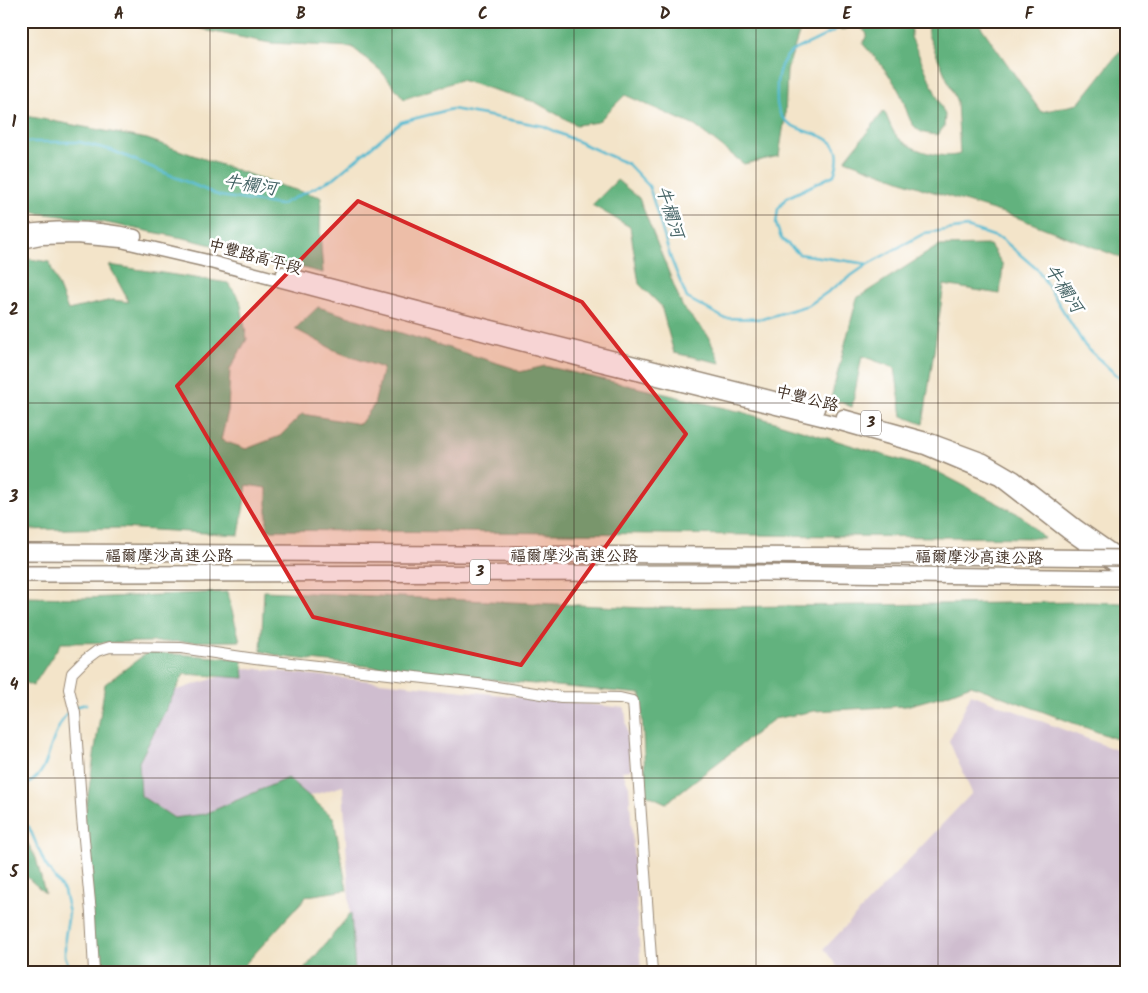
<svg xmlns="http://www.w3.org/2000/svg" width="1148" height="993" viewBox="0 0 1148 993" font-family="Kalam,'LXGW WenKai TC',sans-serif">
<style>
.industrial{fill:#cfbdcf}
.forest{fill:#62b27e;stroke:#4e6e4e}
.lines{fill:none;stroke-linecap:round;stroke-linejoin:round}
.stream{stroke:#52b9d0;stroke-width:2.5}
.minor-casing{stroke:#978774;stroke-width:12}
.major-casing{stroke:#978774;stroke-width:15}
.highway-casing{stroke:#978774;stroke-width:18}
.minor{stroke:#fff;stroke-width:10}
.major{stroke:#fff;stroke-width:12}
.highway{stroke:#fff;stroke-width:15}
.highway-bridge-casing{stroke:#978774;stroke-width:18;stroke-linecap:butt}
.highway-bridge{stroke:#fff;stroke-width:15}
.marked{fill:#d62828;fill-opacity:0.2;stroke:#d62828;stroke-width:4;stroke-linejoin:round}
.grid{fill:none;stroke:#3b2a1e;stroke-width:1;stroke-opacity:0.55}
.labels{text-anchor:middle;dominant-baseline:central;stroke-width:5;stroke-linejoin:round;paint-order:stroke}
.shield{fill:#fff;stroke:#766a62;stroke-width:1}
.shield-label{font-size:15px;font-weight:bold;fill:#3b2a1e}
.street-label{font-size:16px;fill:#3b2a1e;stroke:#fff}
.water-label{font-size:18px;font-style:italic;fill:#446365;stroke:#fff}
.neatline{fill:none;stroke:#3b2a1e;stroke-width:2}
.grid-label{font-size:16px;text-anchor:middle;font-weight:bold;fill:#3b2a1e}
</style>
<rect width="100%" height="100%" fill="#fff"/>
<filter id="ink" filterUnits="userSpaceOnUse"><feTurbulence type="fractalNoise" baseFrequency=".02" numOctaves="2"/><feDisplacementMap in="SourceGraphic" scale="10" xChannelSelector="R" yChannelSelector="G"/><feConvolveMatrix kernelMatrix="1 2 1 2 8 2 1 2 1" color-interpolation-filters="sRGB"/></filter>
<filter id="wash" filterUnits="userSpaceOnUse"><feTurbulence type="fractalNoise" baseFrequency=".0096" numOctaves="4" result="noise"/><feDisplacementMap in="SourceGraphic" scale="20" xChannelSelector="R" yChannelSelector="G"/><feGaussianBlur stdDeviation="1.12" result="paint"/><feColorMatrix in="noise" values="0 0 0 0 0 0 0 0 0 0 0 0 0 0 0 0 0 1.4 0 .05"/><feComposite in="paint" operator="in"/></filter>
<g filter="url(#wash)">
<rect width="100%" height="100%" fill="#f3e4c9"/>
<!-- industrial -->
<path class="industrial" d="M248,668L625,708L631,770L622,771L629,786L641,972H353L343,786L176,835L129,790L161,695Z
M971,694L1127,754V972H841L824,949L972,793L949,741Z"/>
<!-- forest -->
<path class="forest" d="M174,21H803L787,70L785,117L779,156L744,164L695,126L625,95L598,122L576,125L535,102L460,80L404,99L381,71L352,47L270,43L209,31Z
M834,21H912L911,37L945,115L944,127L937,135C930,134 922,134 916,128C907,120 906,104 900,93C891,75 876,59 863,44L867,34L859,25L841,30Z
M927,21H977L1041,112L1078,104L1120,51L1127,54V260L1013,216L924,189L845,160L884,111C888,118 891,130 897,136C908,150 944,160 960,154L957,102L928,35Z
M21,115L147,139L285,187L321,197L320,232L323,273L188,239L86,219L21,211Z
M617,180L639,198L683,308L707,334L721,363L674,353L661,306L639,284L630,227L592,205Z
M990,245L1003,265L1000,294L944,285L923,424L902,416L895,368L862,356L852,407L831,398L857,298L938,246Z
M30,259L49,262L68,310L112,300L129,302L109,265L228,283L240,300L247,339L230,369L228,411L221,440L246,449L280,436L302,414L360,424L374,405L383,368L340,353L295,329L318,307L513,368L520,372L545,366L742,412L936,471L1022,516L1044,538L267,530V488L247,485L239,535L121,528L21,530V261Z
M264,591L645,608L1084,602L1127,603V743L971,685L942,696L906,706L814,711L774,719L666,803L646,794L641,694L524,683L283,657L261,651Z
M227,592L240,641L61,643L33,686L21,681V597L86,598Z
M148,652L242,659L244,678L184,674L139,762L141,796L174,818L205,814L288,778L334,818L347,890L307,896L238,972H94L84,821L105,684Z
M21,831L36,858L45,893L29,879L21,869Z
M351,913L355,972H302Z"/>
<g class="lines">
<!-- stream -->
<path class="stream" d="M851,21C839,28 827,35 814,41C806,45 797,48 790,53C781,61 778,71 777,83C777,95 775,107 782,117C801,141 852,126 834,175L786,198L778,209L776,224L781,238L799,254L868,264
M21,142H79L111,150L220,196L280,205L334,178L401,122L452,109L543,126L628,164L649,186L671,259L687,298L724,318L762,319L809,305L868,264L925,233L967,227L1002,239L1038,270L1085,346L1127,385
M75,707L86,704
M21,793C26,783 37,780 42,770C46,765 47,758 49,752C54,736 60,722 70,709
M21,821L29,827L45,864L64,891L69,913L65,937V956L71,972"/>
</g>
</g>
<g filter="url(#ink)">
<g class="lines">
<defs>
<path id="minor" d="M94,972L91,913L82,818L75,713L69,689L72,673L85,660L97,651L110,647L181,648L255,659L478,684L561,697L620,698L633,701L652,972"/>
<path id="major" d="M21,232C60,226 97,227 135,236
M21,242L41,238L76,237L121,241L203,260L584,361L833,422L925,448L999,479L1067,532L1127,574
M283,273L476,323L818,409
M843,416L930,440L984,460L1015,478L1078,527L1124,559"/>
<path id="highway" d="M21,552L937,556
M21,574L764,573L1127,578"/>
</defs>
<!-- minor casing -->
<use href="#minor" class="minor-casing"/>
<!-- major casing -->
<use href="#major" class="major-casing"/>
<!-- highway casing -->
<use href="#highway" class="highway-casing"/>
<!-- minor -->
<use href="#minor" class="minor"/>
<!-- major -->
<use href="#major" class="major"/>
<!-- highway -->
<use href="#highway" class="highway"/>
<defs>
<path id="highway-bridge" d="M937,556L1127,558"/>
</defs>
<!-- highway-bridge casing -->
<use href="#highway-bridge" class="highway-bridge-casing"/>
<!-- highway-bridge -->
<use href="#highway-bridge" class="highway-bridge"/>
</g>
</g>
<!-- marked area -->
<path class="marked" d="M358,201L582,302L686,434L521,665L313,617L177,386Z"/>
<!-- grid -->
<path class="grid" d="M210,21V972M392,21V972M574,21V972M756,21V972M938,21V972M21,215H1127M21,403H1127M21,590H1127M21,778H1127"/>
<g class="labels">
<!-- shield labels -->
<g class="shield">
<rect x="861" y="410.5" width="20" height="25" rx="4"/>
<rect x="470" y="559.5" width="20" height="25" rx="4"/>
</g>
<g class="shield-label">
<text x="871" y="423">3</text>
<text x="480" y="572">3</text>
</g>
<!-- street labels -->
<g class="street-label">
<text transform="translate(255 257) rotate(15)">中豐路高平段</text>
<text transform="translate(807 399) rotate(14)">中豐公路</text>
<text x="169" y="556">福爾摩沙高速公路</text>
<text x="574" y="556">福爾摩沙高速公路</text>
<text transform="translate(979 558) rotate(1)">福爾摩沙高速公路</text>
</g>
<!-- water labels -->
<g class="water-label">
<text transform="translate(250 186) rotate(9)">牛欄河</text>
<text transform="translate(669 212) rotate(72)">牛欄河</text>
<text transform="translate(1063 289) rotate(57)">牛欄河</text>
</g>
</g>
<!-- margin -->
<rect width="1148" height="993" fill="none" stroke="#fff" stroke-width="55"/>
<rect x="28" y="28" width="1092" height="938" class="neatline"/>
<g class="grid-label">
<text x="119" y="19">A</text>
<text x="301" y="19">B</text>
<text x="483" y="19">C</text>
<text x="665" y="19">D</text>
<text x="847" y="19">E</text>
<text x="1029" y="19">F</text>
<text x="14" y="127">1</text>
<text x="14" y="315">2</text>
<text x="14" y="502">3</text>
<text x="14" y="690">4</text>
<text x="14" y="877">5</text>
</g>
</svg>
